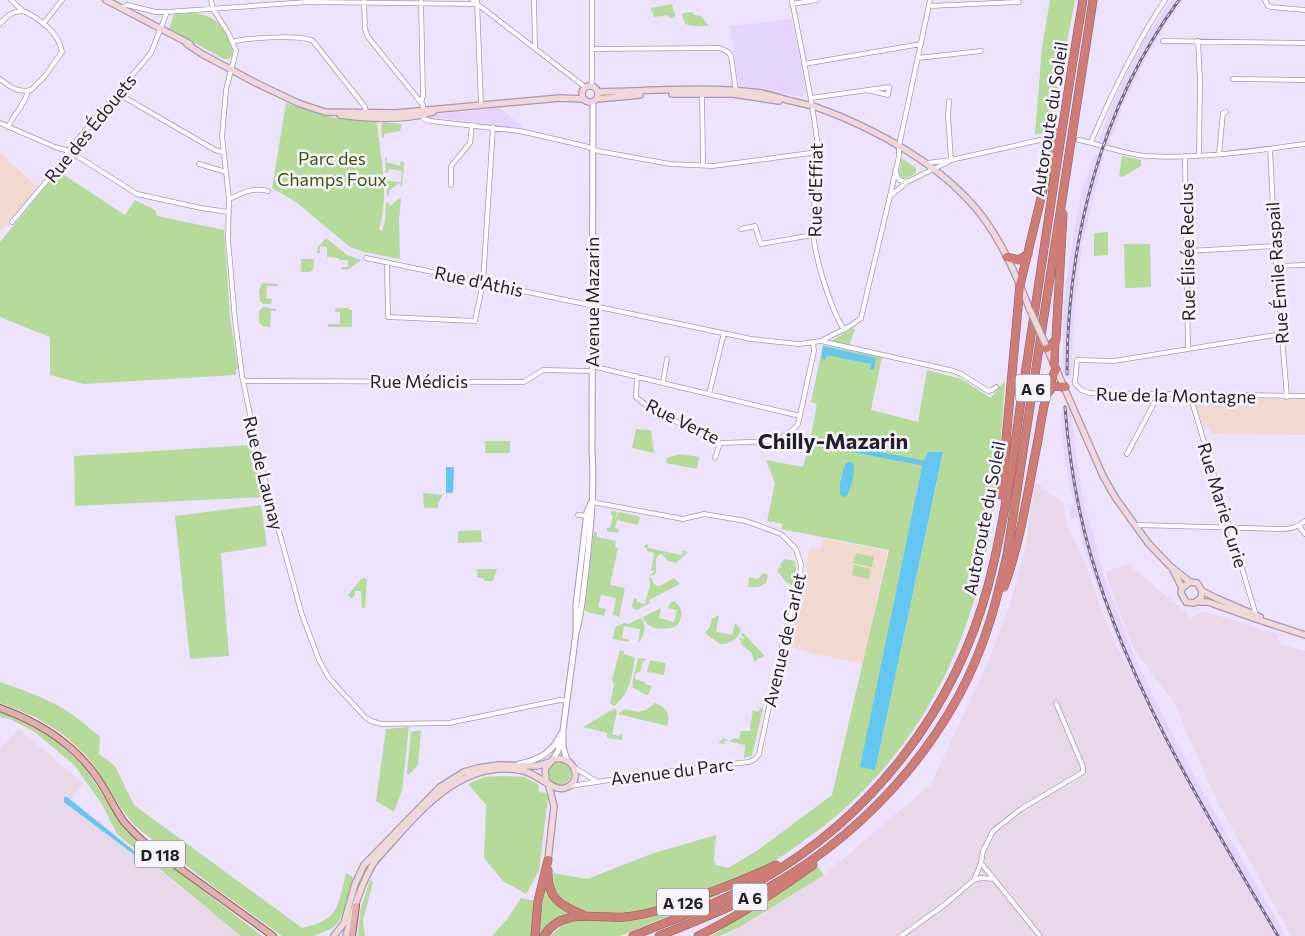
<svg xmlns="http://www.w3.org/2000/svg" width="1305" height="936" viewBox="0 0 1305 936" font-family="Commissioner,sans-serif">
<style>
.built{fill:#e5d4fe}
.industrial{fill:#e9d8ea}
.education{fill:#f1d9d0}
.green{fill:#b5da99;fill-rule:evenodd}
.water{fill:#62c6f0}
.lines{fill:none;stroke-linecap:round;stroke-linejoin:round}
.canal{stroke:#62c6f0;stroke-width:5}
.minor-tunnel{stroke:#c5bcd5;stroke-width:4;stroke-dasharray:4 2;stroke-linecap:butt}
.minor-casing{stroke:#a597b8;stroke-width:5.5}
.tertiary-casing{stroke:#a597b8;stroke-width:7}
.secondary-casing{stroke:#a597b8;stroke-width:8}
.primary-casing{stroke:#925b5c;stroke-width:8}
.motorway-casing{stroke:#925b5c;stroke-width:9}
.minor{stroke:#fff;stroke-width:4}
.tertiary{stroke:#fff;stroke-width:5}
.secondary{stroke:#f0d8d6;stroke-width:5.5}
.primary{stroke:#e1b0ad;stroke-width:6}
.motorway{stroke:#cd7c76;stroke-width:8}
.rail-casing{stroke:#746c7f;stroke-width:3}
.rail{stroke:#f7f4fb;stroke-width:1;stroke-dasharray:4;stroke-linecap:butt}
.secondary-bridge-casing{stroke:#a597b8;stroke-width:8;stroke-linecap:butt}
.secondary-bridge{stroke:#f0d8d6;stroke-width:5.5}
.labels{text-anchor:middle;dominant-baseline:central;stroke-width:5;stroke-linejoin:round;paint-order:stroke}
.shield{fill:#f7f4fb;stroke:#635e69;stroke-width:1}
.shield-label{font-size:16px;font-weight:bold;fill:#231e2b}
.street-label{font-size:18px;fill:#231e2b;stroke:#f7f4fb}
.park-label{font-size:18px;fill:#365b0a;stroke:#f7f4fb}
.district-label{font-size:22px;font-weight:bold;fill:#231e2b;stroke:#f7f4fb}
</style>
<rect width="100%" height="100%" fill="#eee3ff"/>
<!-- built -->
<path class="built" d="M1171,0H1184L1167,22L1143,64L1123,105L1109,145L1098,142L1114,100L1133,60L1144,40Z
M792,19L806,92L803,97L739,86L730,26Z
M489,107L500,108L521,125V128L435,118L434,119L428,118L427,116L438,112L439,114L489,109Z
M1094,154L1104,157L1082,244L1074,317L1071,376L1063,372V315L1066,282L1077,214L1085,181Z
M1063,406L1070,409L1071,413L1082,495L1084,496L1086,502L1084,503L1087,516L1089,518L1103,572L1113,601L1133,652L1156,702L1200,787L1286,936H1273L1202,814L1128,668L1093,575L1082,543L1079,521L1077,517L1070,519L1069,508L1073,507L1074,505L1063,448L1061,418Z"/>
<!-- industrial -->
<path class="industrial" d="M1035,482L1064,504L1066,524L1085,563L1103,615L1121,656L1202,814L1273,936H725L824,875L931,784L988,662L1009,608L1026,544Z
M1128,564L1187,613L1189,620L1203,611L1277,634L1280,644L1305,651V936H1291L1218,803L1174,703L1134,650L1105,572Z
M19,729L84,784L71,799L241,936H0V749Z"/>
<!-- education -->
<path class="education" d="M0,153L38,187L0,232Z
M1197,398H1261L1292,400L1305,399V435L1211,434V429L1203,428L1195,401Z
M823,538L887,551L863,664L818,655L790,647L791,640L789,639L797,606L802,589L806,584L808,574L806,568L810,547L820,549Z"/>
<!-- green -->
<path class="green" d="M1050,0H1075L1050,133L1035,134L1042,47Z
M672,4L675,16L671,19L667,15L654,17L651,8Z
M692,12L694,15L701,16L709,26H692L685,24L682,15L683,13Z
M192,13C218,15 227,29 233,53L229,59H224L169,29L174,14Z
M286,103L338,119L377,122C380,156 390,195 379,229L382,231L385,221L386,203L389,202V206H390L401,197L399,221L400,259L364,252L350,247L296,202L272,188Z
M383,122L402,124L400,131L384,134V138H382L381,126Z
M1122,156L1141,160V166L1123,177L1119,176Z
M385,158H387L386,162L400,166L401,161L404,162L402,187L399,183L390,190L388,197L387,196V178H388V181L401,182L402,171L389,169L388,173H386Z
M902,158L916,168V173L907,178H902L899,173Z
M58,171L125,215L135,200L155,210L157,216L224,230L230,317L238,369H236V375L84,384L50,375V337L0,317V242Z
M1108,232V255L1094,256V233Z
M326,238L347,255L361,260L349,269L342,270V267H348V260H339V258L327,257V247L320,246V253H317L318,247Z
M1124,244H1150L1151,287L1125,288Z
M301,259H314L313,270L309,272H301Z
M262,283L278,284V286H267L266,298L272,299L271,304H263L260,301L259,291Z
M263,307L276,309V311H271L270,327L263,326L259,322V311Z
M336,308H350L348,310H352V327H328V324H340V312H335Z
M853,328L855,330L849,346L832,342L831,341Z
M823,345L882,357L871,410L918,422L927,370L961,379L991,398L999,387L1005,381C1002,420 1000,460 995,499C986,575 963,652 921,718C893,762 856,803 813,834C797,845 780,859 762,868C739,879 714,886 690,895C674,901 656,908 639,911C616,916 565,918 555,889C553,885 554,878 553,873L587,879L651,854L716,835L714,860L716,865L728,868L758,850L832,795L889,550L781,529L783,524L767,521L775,483L766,460L803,467L812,431L817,404L811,402ZM943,453L877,762L875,770L861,766L922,466Z
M636,429L651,430L654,453L632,448Z
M485,441H510V453H485Z
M250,445L265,497L75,506L74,456Z
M680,454L699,457L697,469L666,463V458Z
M423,493L443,495L438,503V508H424Z
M261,505L267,546L221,553L229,656L190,659L175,516Z
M613,511L617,512L615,519L619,512L640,517L638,525L617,520L615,528L619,529L618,533L607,531V528H610L613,515H611V512Z
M481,530L482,542L458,543V531Z
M594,531L597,533V537L616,541L615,547L618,548L610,585L625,588L619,618L618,616L613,615L616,598L601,595L598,607L606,609L604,616L587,612L585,610Z
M648,544V548L682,555L683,550L687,552L686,554L676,563L668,561L662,554L658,555C653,560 659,569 654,575L649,576L655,571L653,570L651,572L654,553L647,551V548L644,547L645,545Z
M856,553L874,557L872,567L853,563Z
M784,559L795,561L796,570L792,586L785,581L778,572L779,567L781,568L780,565Z
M854,565L871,569L869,579L852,575Z
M477,569H497L493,581H485L483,578L477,577Z
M763,573L768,575L766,583L758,587H748L749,577L758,579Z
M649,577L652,578L653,583L657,586L662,585L674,578L680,584L649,600L650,603L637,610L634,609L632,606L634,598L637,599V602L645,604L650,585Z
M365,578L367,580L365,608H362L361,591H355V596L351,598L348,595L361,579Z
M674,601C684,608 684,619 675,627C663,630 648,631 643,617L661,608L659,618L674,622L677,610L668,608L670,603Z
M717,616H719L716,630L717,632L732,635L735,623L741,630C738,639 729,645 720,644L705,633L710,627L712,619Z
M641,618C648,628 644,634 638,644L640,629L624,626L622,638L629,640V642L613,639L615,627L624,623L629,624Z
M742,632L764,655L763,658H758L755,662L751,652L742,645L739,637L743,639H745L741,635Z
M620,650L624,651V654L635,658C632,676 630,694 614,706L610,704L614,684L612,680Z
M638,658L647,659L643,662L640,672L636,673L635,679L645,682V684L652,686L648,695H646L632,687L631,686H634L632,684Z
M650,660L666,663L664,675L647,672Z
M0,682C20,689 40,696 59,706C74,714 87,726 100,737L99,754L115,766L134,805L302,928C340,919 337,908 346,873L353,877L345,910L337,924L331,929L313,936H282L214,887L135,826L121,808L95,767L84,753L64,735L35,717L0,703Z
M655,703C666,707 671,714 667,726L618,714L625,709L638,712L646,710Z
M757,707L763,708L752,756L744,758L745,745L727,741H724L725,744L718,743L723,738L729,741L734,738L739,739L741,731H751L750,727L753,710L758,712L760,708Z
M615,708L617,712L612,734L618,736L623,733L622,740L607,738V733L583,727Z
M0,712L33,724L51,735L85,768L126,831L262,936H241L117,834L102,804L74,765L35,732L12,720L0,717Z
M409,727L402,790L394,812L376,801L386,729Z
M421,730L418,765L408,775L407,773L411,732Z
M547 773a12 12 0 1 1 24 0a12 12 0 1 1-24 0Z
M504,776L524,777L538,784L539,792L546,793L548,798L539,871L526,894L503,881L484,858L486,805L468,784L485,777Z
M818,867L824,875L738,928L720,936H711Z
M370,880L373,882L363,921L365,936H358L360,911Z
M545,884C548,897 558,909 571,913L552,921L539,936Z
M722,892L719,895L620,936H550L563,925L576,920L608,921L649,917L670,912L691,902Z
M521,898L536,901L533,936H492L508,918Z"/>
<!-- water -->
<path class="water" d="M823,346L876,358L874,369H870L871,364L827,355L825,360L821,359Z
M928,452H943L877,762L875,770L860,767L922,466Z
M849,462L853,463C856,469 851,494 845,497L840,495V483L845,464Z
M446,467H454L453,493H446Z
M64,797H67L139,855L137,856L132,853L64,802Z"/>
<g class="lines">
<!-- canal -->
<path class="canal" d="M855,450L923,463"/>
<!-- minor-tunnel -->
<path class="minor-tunnel" d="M1049,138L1079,140"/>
<defs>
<path id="minor" d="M11,0L22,10
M211,0L213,9L229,34L236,51L226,90L222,136L229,199L228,239L235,320L242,376L259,458L302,615L319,660L329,678L365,717L371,721L382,724L449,723L560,700L567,701
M472,0L585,87
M477,0L481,105
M534,0L535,48
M792,0C801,50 813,99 818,149C820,174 813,200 813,225C812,251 830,307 844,330
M1265,0L1268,6L1271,7L1305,10
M364,2L365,29L368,37L423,105V111
M792,4L817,0
M929,6L1019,2
M122,8L127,5L156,12H167L308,2L477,4
M0,24C7,15 15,9 26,12C42,21 59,33 62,52L45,76L31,90C18,93 10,87 0,79
M43,24L62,0
M1163,41L1305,43
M1198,41L1200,81L1199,155
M232,42C246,38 302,34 313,41L365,107L366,113
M592,49L720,48L728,52L731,56L736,91
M918,58L981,51
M804,64L921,44
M1233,79L1305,80
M591,86L592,80V0
M702,92L703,165
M117,93L215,150L223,152
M811,98L889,87L888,95L867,90
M949,101L948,115L951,160
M421,103L423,96L421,0
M422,115L424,119L430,121L520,131L585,146L598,151L670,164L713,166L818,152
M0,123L55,147L69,151L137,194L201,208L228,212
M8,127C14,114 25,104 28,91
M1079,140C1102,145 1123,154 1147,156C1199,159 1253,151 1305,144
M1091,142C1112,93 1135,44 1165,0
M1270,149L1276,266L1287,397
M1219,154L1223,113L1226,112
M1185,156L1188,349
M927,163L951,160L1049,138
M199,164L226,172
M895,171L899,180L907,182
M451,185V166L470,143L472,125
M890,196L907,182L950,161
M229,199C243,193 252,187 268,191
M12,222L51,176L73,145L151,53L167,12
M741,229L755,226L761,244L813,235
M1188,251L1275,246
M366,258L751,339L799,344L821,341L954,371L961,374L988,391L992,390L996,387
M387,263L388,317L475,321L483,282L493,127
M1276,266L1305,265
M1281,334L1114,361L1077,360L1075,383L1081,390L1090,393L1305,396
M821,341L852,325L861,318L890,196L899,156V146L930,0
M592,366L800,416
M637,376L636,397L652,410L720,443L777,441L794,429L798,424L814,351L813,343
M243,381L524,382L543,370L592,371
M663,382L667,359
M709,394L724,333
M1190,395L1256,615
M1127,454L1159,394
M715,458L720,443
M578,515L588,516
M1136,525L1279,529C1290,529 1297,528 1305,521
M1299,526L1305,534
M575,768L596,781
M570,786L684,769L749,762L755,759L759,754L780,655L800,578L801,564L796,549L781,534L746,521L704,514L683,519L592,502
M981,863L1040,936
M974,880L981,878L994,879
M901,936L943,906L974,880L981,863L983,851L993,831L1021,809L1083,772V767L1056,703"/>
<path id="tertiary" d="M576,633C582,613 583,592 586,571C590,531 595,491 592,451L593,102
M553,759L558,751L560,739
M567,760L563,747V730L576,633V605L587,512L591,503
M519,764C539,760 552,753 561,734"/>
<path id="secondary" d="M106,0L190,44
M187,44L202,54L254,82L298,103L325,112L396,113L560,98L584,99
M582 94a8 8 0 1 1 16 0a8 8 0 1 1-16 0Z
M598,92C653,91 707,86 761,93C770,95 778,97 787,100C796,102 806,104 816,107C875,128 944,166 982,216C1003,244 1017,277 1030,310
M672,94H733L779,101
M597,99L640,95
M340,115C370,119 404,121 433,112
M1046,346L1103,476L1115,497L1148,543L1170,566L1190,582
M1173,570L1182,588L1181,593L1186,602L1194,603L1201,598L1202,591L1197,583L1190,582L1182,588
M1202,591L1218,599L1260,617
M1198,602H1208L1256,619L1305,635
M548,860L554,806L548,783
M334,936L344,923L355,884L364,865L440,787L464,772L478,768L498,765L537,766L550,762
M346,936C353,911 361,883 375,861C414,819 458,756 524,771C537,774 554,792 565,788C584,782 575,754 553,759L545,769L546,781"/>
<path id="primary" d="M0,708C39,722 72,742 96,776C107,791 114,808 124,822C132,831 140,839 149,846L273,936
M352,936L356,906"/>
<path id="motorway" d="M1007,257L1019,260L1028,254
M1047,348L1053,343L1056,339L1063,214
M1054,364L1055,341
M1048,393L1053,386L1065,387
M1001,495L1020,285L1057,132
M1004,587C1021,541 1028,489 1038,440C1042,416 1045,392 1056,369
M548,870C547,898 559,905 583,915
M535,936L538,901L548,860
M544,936C561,907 597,919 624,917C650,915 674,905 698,897C724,887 751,878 776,865
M633,936C676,918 720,903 761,880C872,817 955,709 988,586C1005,522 1013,454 1023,388C1043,258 1061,129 1083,0
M659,936C698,920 737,905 773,885C873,827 956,732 990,621C997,599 1002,577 1007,555L1093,0
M698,936C737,917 778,890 813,865"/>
</defs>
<!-- minor casing -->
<use href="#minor" class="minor-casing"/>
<!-- tertiary casing -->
<use href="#tertiary" class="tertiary-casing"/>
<!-- secondary casing -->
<use href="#secondary" class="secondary-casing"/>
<!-- primary casing -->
<use href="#primary" class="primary-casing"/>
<!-- motorway casing -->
<use href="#motorway" class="motorway-casing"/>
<!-- minor -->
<use href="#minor" class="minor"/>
<!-- tertiary -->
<use href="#tertiary" class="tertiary"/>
<!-- secondary -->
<use href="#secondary" class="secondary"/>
<!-- primary -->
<use href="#primary" class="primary"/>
<!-- motorway -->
<use href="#motorway" class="motorway"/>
<defs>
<path id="rail" d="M1067,374C1067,242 1100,107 1179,0
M1065,407C1069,458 1077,508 1091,556C1131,692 1207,815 1278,936"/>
</defs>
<!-- rail casing -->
<use href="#rail" class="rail-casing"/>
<!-- rail -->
<use href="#rail" class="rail"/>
<defs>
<path id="secondary-bridge" d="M1030,310L1045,343"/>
</defs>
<!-- secondary-bridge casing -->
<use href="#secondary-bridge" class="secondary-bridge-casing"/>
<!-- secondary-bridge -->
<use href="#secondary-bridge" class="secondary-bridge"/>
</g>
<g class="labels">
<!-- shield labels -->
<g class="shield">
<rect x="1015.5" y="374.5" width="35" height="27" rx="4"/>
<rect x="135" y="840.5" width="50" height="27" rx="4"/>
<rect x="732.5" y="883.5" width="35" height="27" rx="4"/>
<rect x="657" y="888.5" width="52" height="27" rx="4"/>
</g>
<g class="shield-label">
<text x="1033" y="388">A 6</text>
<text x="160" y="854">D 118</text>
<text x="750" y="897">A 6</text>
<text x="683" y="902">A 126</text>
</g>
<!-- street labels -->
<g class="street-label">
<text transform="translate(1049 119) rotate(-81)">Autoroute du Soleil</text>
<text transform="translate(90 128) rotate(-51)">Rue des Édouets</text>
<text transform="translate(815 190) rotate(-89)">Rue d'Effiat</text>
<text transform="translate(1187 252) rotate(-91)">Rue Élisée Reclus</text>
<text transform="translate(1277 273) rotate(-94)">Rue Émile Raspail</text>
<text transform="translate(479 281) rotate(12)">Rue d'Athis</text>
<text transform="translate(592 302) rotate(-90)">Avenue Mazarin</text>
<text x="419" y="381">Rue Médicis</text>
<text transform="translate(1176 395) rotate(1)">Rue de la Montagne</text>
<text transform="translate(683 421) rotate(26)">Rue Verte</text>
<text transform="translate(264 473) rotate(76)">Rue de Launay</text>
<text transform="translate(1223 505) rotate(73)">Rue Marie Curie</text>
<text transform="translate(984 518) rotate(-79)">Autoroute du Soleil</text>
<text transform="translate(784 640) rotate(-77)">Avenue de Carlet</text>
<text transform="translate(672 771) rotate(-7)">Avenue du Parc</text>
</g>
<!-- park labels -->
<g class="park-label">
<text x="332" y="158">Parc des<tspan x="332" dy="21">Champs Foux</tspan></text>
</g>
<!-- district labels -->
<g class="district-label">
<text x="833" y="440">Chilly-Mazarin</text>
</g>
</g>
</svg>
